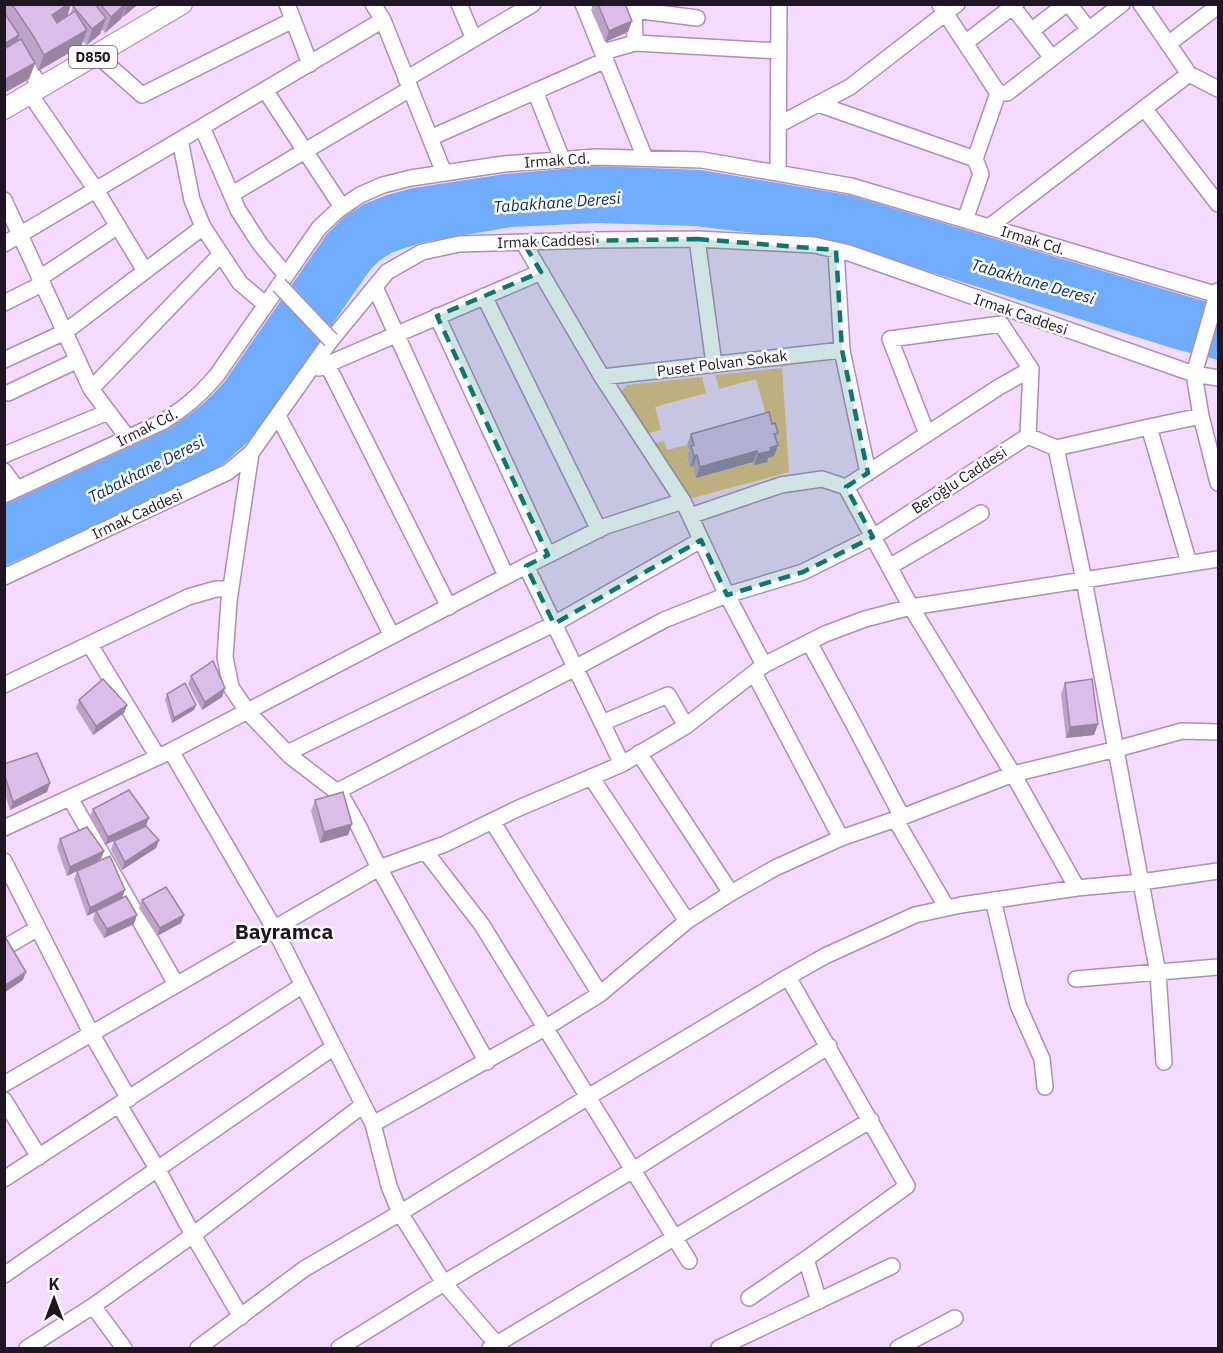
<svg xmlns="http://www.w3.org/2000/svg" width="1223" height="1353" viewBox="0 0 1223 1353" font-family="'IBM Plex Sans',sans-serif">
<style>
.green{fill:#e9bf83}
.water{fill:#70adfe}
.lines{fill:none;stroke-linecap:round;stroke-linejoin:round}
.minor-casing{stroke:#ac8eb8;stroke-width:18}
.major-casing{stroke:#ac8eb8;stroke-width:22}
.minor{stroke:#fff;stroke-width:15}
.major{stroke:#fff;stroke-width:20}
.minor-bridge-casing{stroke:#ac8eb8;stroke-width:18;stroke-linecap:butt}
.minor-bridge{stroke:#fff;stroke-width:15}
.wall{fill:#bda3c8}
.shaded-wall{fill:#9a84a3}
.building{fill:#dcbde9;stroke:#9a84a3;stroke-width:1.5}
.marked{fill:#0f766e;fill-opacity:0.2;stroke:#0f766e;stroke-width:4.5;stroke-dasharray:12 8;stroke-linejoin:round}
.labels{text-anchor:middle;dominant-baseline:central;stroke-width:5;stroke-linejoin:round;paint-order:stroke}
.shield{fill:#fff;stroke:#635b66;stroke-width:1.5}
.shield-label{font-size:14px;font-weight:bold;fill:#201525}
.street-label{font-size:15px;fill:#201525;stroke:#fff}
.water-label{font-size:16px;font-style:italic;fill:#00295a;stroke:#fff}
.district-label{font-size:21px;font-weight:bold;fill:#201525;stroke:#fff}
</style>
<rect width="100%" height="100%" fill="#f4daff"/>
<!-- green -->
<path class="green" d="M782,368L789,472L689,499L652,444L664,441L667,450L687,445L690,456L687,458L690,467L693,466L697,478L770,445L768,422L756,379L719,389L715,375Z
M702,377L706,393L655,407L661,430L645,434L623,401L621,392L627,385Z"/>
<!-- water -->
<path class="water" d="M596,166L701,170L849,195L1190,297L1218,305V360L1175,349L838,243L695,226L597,223L511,227L424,242L405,248L391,253L379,261L370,270L269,415L249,441L223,464L193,481L5,566L4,505L166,430C191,415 206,403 225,381L327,234L344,217L364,204L387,195L413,188L505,174Z"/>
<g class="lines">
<defs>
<path id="minor" d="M287,4L310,64
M373,4L383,20L444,173
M459,4L474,39
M583,4L645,158
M1069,4L1089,30
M1141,4L1189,74L1218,89
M940,5L998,93
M1013,7L1052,58
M634,10L697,18
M4,31L41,87
M1031,31L1066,4
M635,43L779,51
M965,43L1016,4
M1168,44L1218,6
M603,52L635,43L634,4
M97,55L142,95L293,20
M406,79L533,4
M265,90L342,207
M535,91L562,159
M998,93H1007L1122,4
M30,94L96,190L145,271
M818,104L975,159
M1144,108L1218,204
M778,125L850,87L957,4
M202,127L238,210L260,244L286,275
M430,138L606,60
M180,140L192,200L203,227L240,283L266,305
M778,173L779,4
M232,194L410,89
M4,200L91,389L128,438
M965,220L981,174L975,159L998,93
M989,227L1189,74
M697,239L714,364
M523,242L602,377L683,501L727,595L764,665
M4,244L383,20
M836,250L842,350L868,473
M40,278L118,226
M375,287L506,576
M1218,291L1194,374L1201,416L1218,483
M484,296L599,530
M4,303L42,284
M437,316L548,555
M4,360L65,332L203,227
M327,364L449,607
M319,368L541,272
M602,377L842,350
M91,389L221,254
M8,393L78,360
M278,416L340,532L392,636
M1149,427L1189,563
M927,434L890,339L1001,324L1031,369L1028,436
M1056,448L1084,580L1158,973L1164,1062
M251,453L229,601L225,657L231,687L247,711L290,756L341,795L359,827L379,868L487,1062
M4,455L108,412
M4,471L17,489
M846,487L999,387L1031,369
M4,495L162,422C185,408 199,396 217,375L319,228L338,210L360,195L383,185L411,178L504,164L596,157L702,160L851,186L1218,295
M690,516L781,485L822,479L846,487L911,607L1013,774L1077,888L1141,882L1218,871
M526,566L622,764
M889,567L981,513
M4,577L228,472L251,453L331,340L387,272L422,252L459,244L595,240L697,239L814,245L849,253L1194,374L1218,378
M809,642L853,723L902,817
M90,645L158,757
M754,673L841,838
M4,685L188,597L216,589H231
M602,723L668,695L686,726
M171,751L274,928L373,1124L389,1186L400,1213L444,1283L500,1348
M287,753L554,624L701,540
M639,753L731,893
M591,777L687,921
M336,792L575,668L664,620L727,595L803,572L873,537L1028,436L1056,448L1149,427L1201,416
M70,798L176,984
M895,819L947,908
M492,821L600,994
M4,828L171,751L526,566L606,526L683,501
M425,851L482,925L689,1261
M4,861L91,1033L129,1099
M993,900L1018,1005L1042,1059L1045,1087
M4,948L38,928
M1076,979L1218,967
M4,1084L379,868L445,844L519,808L622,764L686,726L764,665L825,634L865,619L911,607L1218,559
M4,1100L39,1157
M119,1105L158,1170L193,1235L241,1317
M373,1124L545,1028L600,994L687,921L731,893L775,868L841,838L902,817L1013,774L1117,749L1182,731L1218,732
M4,1179L303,985
M806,1259L819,1301
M4,1275L334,1047
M749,1298L806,1259L907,1186L788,977
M93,1306L124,1348
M27,1348L93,1306L193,1235L363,1105
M198,1348L304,1269L400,1213L588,1097L788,977L825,956L915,915L961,905L1077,888
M339,1348L444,1283L633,1170L829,1046
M490,1348L871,1120
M719,1348L892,1266
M898,1348L955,1318"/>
<path id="major" d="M4,109L182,4"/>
</defs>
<!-- minor casing -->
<use href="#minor" class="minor-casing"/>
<!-- major casing -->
<use href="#major" class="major-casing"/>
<!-- minor -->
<use href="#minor" class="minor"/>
<!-- major -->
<use href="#major" class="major"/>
<defs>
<path id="minor-bridge" d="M279,285L331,340"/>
</defs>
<!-- minor-bridge casing -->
<use href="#minor-bridge" class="minor-bridge-casing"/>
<!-- minor-bridge -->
<use href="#minor-bridge" class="minor-bridge"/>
</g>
<!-- wall -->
<path class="wall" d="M4,4H71L67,17L70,15L73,6L75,4H137L136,6L123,17L122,16L121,19L105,33L102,29L100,34L87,45L83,41L81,46L38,71L35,64L29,79L4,93Z
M594,4H625L628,32L605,42L591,10Z
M772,424L778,433L776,439L778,445L774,456L768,458L767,462L754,465L753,462L696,478L693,466L690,467L687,457L689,451L687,445L691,434Z
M191,676L225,688L222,697L202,710L188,684Z
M1065,683L1098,724L1094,735L1066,738L1061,694Z
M167,694L196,705L194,710L172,723L165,700Z
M79,700L127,705L124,713L93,735L76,708Z
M4,764L50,783L47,792L10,810L4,791Z
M129,790L105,845L90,817L93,809Z
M315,800L352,824L348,835L320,843L311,811Z
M60,839L104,851L101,859L67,876L57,847Z
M159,840L156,848L122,870L111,850L114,841Z
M77,871L123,898L134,924L104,938L93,920L95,912L87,916L74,879Z
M142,900L184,915L181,923L157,936L139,908Z"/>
<!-- shaded-wall -->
<path class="shaded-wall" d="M68,4H71L67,17L46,32L52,15Z
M125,4H126L121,19L105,33L111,17Z
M127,4H137L136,6L123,17Z
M106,18L100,34L87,45L92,29Z
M632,21L628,32L605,42L609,31Z
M87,30L81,46L38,71L44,55Z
M19,35L13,52L4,56V44Z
M35,63L29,79L4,93V80Z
M778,445L774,456L768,458L767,462L754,465L758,454L770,448Z
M757,451L753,462L696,478L700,467Z
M697,455L693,466L690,467L694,456Z
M225,688L222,697L202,710L205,702Z
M127,705L124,713L93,735L96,726Z
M196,705L194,710L172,723L174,718Z
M1098,724L1094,735L1066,738L1070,727Z
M50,783L47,792L10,810L13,802Z
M149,818L146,826L105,845L108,837Z
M352,824L348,835L320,843L324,832Z
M159,840L156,848L122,870L125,862Z
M104,851L101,859L67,876L70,867Z
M125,890L122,898L87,916L90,908Z
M137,915L134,924L104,938L107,929Z
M184,915L181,923L157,936L160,928Z
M26,972L23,980L4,993V986Z"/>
<!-- building -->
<path class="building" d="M9,4H68L52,15L57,23L75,11L87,30L44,55L34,37L14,7Z
M75,4H95L106,18L92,29L73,6Z
M100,4H125L111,17Z
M598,4H625L632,21L609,31Z
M4,14H5L19,35L4,44Z
M21,39L35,63L4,80V49Z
M769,412L772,424L775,423L778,433L774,434L778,445L770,448L771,451L758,454L757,451L700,467L697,455L694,456L691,446L694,445L691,434Z
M213,661L225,688L205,702L191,676Z
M103,679L127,705L96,726L79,700Z
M1092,679L1098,724L1070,727L1065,683Z
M185,683L196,705L174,718L167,694Z
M37,753L50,783L13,802L4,773V764Z
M129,790L149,818L108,837L93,809Z
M343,792L352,824L324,832L315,800Z
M146,826L159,840L125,862L114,841Z
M87,827L104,851L70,867L60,839Z
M110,856L125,890L90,908L77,871Z
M166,887L184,915L160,928L142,900Z
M126,896L137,915L107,929L96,911Z
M4,935L26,972L4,986Z"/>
<!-- marked area -->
<path class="marked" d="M697,239L836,250L842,350L868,473L846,487L873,537L803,572L727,595L701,540L554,624L526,566L548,555L437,316L541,272L523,242Z"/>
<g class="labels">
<!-- shield labels -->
<rect class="shield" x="69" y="46" width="48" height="22" rx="4.5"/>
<g class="shield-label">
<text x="93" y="57">D850</text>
</g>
<!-- street labels -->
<g class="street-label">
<text transform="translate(557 160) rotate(-4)">Irmak Cd.</text>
<text transform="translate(1033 240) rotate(17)">Irmak Cd.</text>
<text transform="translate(546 241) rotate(-2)">Irmak Caddesi</text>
<text transform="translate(1021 314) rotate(19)">Irmak Caddesi</text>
<text transform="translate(722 363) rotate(-7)">Puset Polvan Sokak</text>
<text transform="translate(147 427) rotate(-27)">Irmak Cd.</text>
<text transform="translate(959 480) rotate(-33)">Beroğlu Caddesi</text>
<text transform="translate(137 514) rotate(-25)">Irmak Caddesi</text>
</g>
<!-- water labels -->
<g class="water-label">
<text transform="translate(557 202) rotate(-4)">Tabakhane Deresi</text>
<text transform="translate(1033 281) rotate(16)">Tabakhane Deresi</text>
<text transform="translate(146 469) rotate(-27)">Tabakhane Deresi</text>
</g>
<!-- district labels -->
<g class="district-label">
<text x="284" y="931">Bayramca</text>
</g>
</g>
<!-- border -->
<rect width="1223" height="1353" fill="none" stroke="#201525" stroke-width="12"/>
<!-- north arrow -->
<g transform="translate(54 1299)" stroke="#ffffff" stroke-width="4.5" paint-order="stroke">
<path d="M0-4.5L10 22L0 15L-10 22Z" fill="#201525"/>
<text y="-9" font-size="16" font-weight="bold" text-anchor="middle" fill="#201525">K</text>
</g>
</svg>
